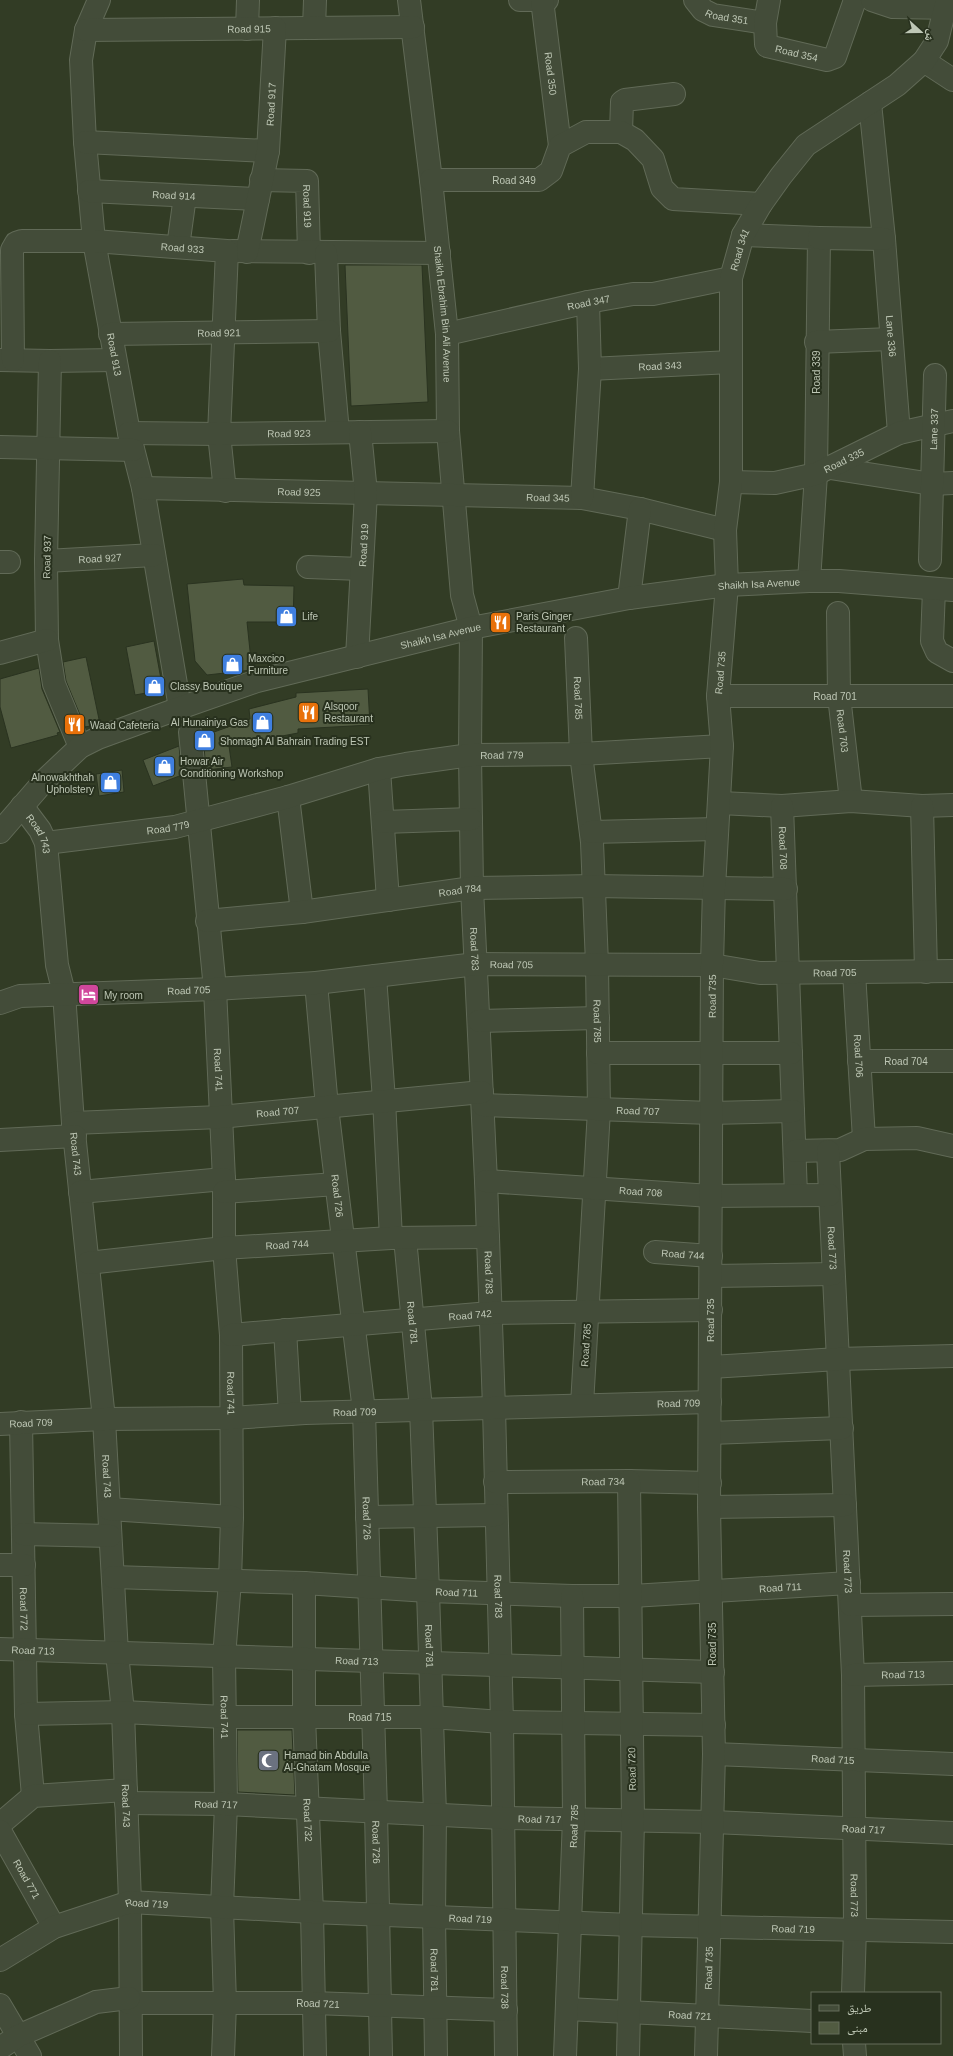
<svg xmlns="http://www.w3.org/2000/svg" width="953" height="2056" viewBox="0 0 953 2056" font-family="Arial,'Noto Naskh Arabic',sans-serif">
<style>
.building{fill:#515b41;stroke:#2a3320}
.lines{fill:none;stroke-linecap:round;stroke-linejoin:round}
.minor-casing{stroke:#616a57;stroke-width:24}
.minor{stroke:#434c39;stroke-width:22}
.labels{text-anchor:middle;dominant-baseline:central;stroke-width:4;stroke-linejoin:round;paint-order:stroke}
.street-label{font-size:10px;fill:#bec7b5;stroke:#28311e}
.poi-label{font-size:10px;fill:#bec7b5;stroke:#28311e;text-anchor:start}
</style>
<rect width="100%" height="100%" fill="#323c25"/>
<!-- building -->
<path class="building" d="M345,265H422L428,402L351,406Z
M243,579L244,585L294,586L293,622H247L252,670L207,675L195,661L187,584Z
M154,641L163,690L135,695L126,647Z
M86,657L100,724L85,727L66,681L63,662Z
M39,668L42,689L60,732L57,733L58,735L11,748L0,707V679Z
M368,689L370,725L298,729V733L229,746L232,767L206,770L203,736L250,719L249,709L296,697V693Z
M179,746L182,775L153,786L143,760Z
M122,770L124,792L99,796L96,774Z
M237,1730H292L295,1795L238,1792Z"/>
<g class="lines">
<defs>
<g id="minor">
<path id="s1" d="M99,0L86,30L81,60L85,142L94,241L129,433L143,488L180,708"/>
<path id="s2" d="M409,0L431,180L447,334L448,431L462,595L471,628L470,755L472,888L486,1181L494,1408L502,1722L506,2056"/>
<path d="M520,0H547"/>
<path id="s3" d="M542,0L560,146"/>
<path id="s4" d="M695,0L703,10L713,15L765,23"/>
<path id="s5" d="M769,0L765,23L766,44L767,46L827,60L835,57L855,0"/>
<path d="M872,0L893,7L953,8"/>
<path d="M314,28L315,0"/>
<path d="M247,29L248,0"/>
<path id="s6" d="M86,30L413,27"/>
<path d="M924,61L953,80"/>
<path id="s7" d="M870,103L884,239L899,433"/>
<path d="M621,132L622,102L625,100L674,94"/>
<path d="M85,142L268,151"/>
<path id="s8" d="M261,180L307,181L309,253"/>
<path id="s9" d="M431,180H539L551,171L560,146L586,132H621L635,140L653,159L662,188L673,199L761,204"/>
<path id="s10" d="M89,191L258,199"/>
<path d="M743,235L819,238L816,474L809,581"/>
<path d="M819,238L884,239"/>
<path d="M178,247L185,196"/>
<path d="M232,251L439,253"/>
<path id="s11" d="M247,252L268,151L275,28"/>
<path d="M326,253L329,331L338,432"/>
<path id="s12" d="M110,334L329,331"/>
<path id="s13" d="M447,334L588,302L633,294H653L731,278"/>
<path d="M816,342L891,339"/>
<path d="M0,360L50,361L115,360"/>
<path id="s14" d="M13,360L12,250L16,243L22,241H94L227,251L219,434L225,491"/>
<path d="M50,361L46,561L47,640L54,684L80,747"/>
<path id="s15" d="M590,369L731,362"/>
<path id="s16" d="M129,433L219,434L448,431"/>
<path d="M0,447L133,450"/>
<path d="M830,468L932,484L953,483"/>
<path id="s17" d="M731,482L775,483L816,474L899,433L953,421"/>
<path id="s18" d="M143,488L582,498L640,509L725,530"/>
<path d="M582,498L590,369L588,302"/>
<path id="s19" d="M930,560L935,375"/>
<path id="s20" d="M46,561L154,555"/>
<path d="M0,562H9"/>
<path d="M308,567L361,569"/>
<path d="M934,589L932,641L937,652L953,661"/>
<path d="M629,598L640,509"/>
<path id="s21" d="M838,613L839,696L851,801"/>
<path id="s22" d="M576,638L581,754L592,842L597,964L599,1110L582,1405"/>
<path d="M0,653L47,640"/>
<path id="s23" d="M357,657L366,493L360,432"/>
<path id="s24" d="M718,696H953"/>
<path id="s25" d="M190,732L215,989L224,1179V1248L231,1335L232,1517L230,1581L224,1657L226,1804L222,1908L225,2004L223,2056"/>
<path d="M379,769L388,900"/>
<path d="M288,797L302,912"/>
<path d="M720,803L782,806L851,801L922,806L953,805"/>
<path id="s26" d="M22,806L40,830L46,843L57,965L64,993L73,1123L104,1419L117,1653L123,1712L130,1902L131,2056"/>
<path id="s27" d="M782,806L796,1195"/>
<path d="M922,806L926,972"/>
<path d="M383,822L471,819"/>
<path id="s28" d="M0,832L45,780L80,747L98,738L180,708L257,681L471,628L629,598L727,585L809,581H839L953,590"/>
<path d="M591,832L717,829"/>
<path id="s29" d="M46,843L175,827L288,797L379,769L406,764L470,755L581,754L722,746"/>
<path id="s30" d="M207,921L302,912L472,888L594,886L786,889"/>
<path id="s31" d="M854,972L864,1139"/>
<path d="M375,976L384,1100L391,1238"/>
<path id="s32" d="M316,983L327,1107L364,1411L376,1811L381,2056"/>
<path id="s33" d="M0,1003L20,996L215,989L316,983L476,964L712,965L760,973L953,971"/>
<path d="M479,1021L598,1018"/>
<path d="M598,1053H791"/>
<path id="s34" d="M859,1061H953"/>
<path id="s35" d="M483,1105L711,1113L793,1111"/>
<path id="s36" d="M73,1123L220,1117L482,1092"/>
<path d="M0,1140L75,1136"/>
<path d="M795,1151L840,1150L864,1139L917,1138L953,1146"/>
<path id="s37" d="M828,1151L853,1675L855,1928L853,1993"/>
<path id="s38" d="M486,1181L711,1196L829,1195"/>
<path d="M80,1192L224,1179"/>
<path d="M224,1192L336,1184"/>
<path id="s39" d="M405,1238L421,1409L428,1591L435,1815L434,1916L436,2056"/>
<path id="s40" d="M655,1252L711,1256"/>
<path id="s41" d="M88,1263L224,1248L391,1238L488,1237"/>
<path d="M711,1276L833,1274"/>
<path d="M285,1330L290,1414"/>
<path id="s42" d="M231,1335L490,1313L711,1310"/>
<path d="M711,1367L838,1359L953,1356"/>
<path id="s43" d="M21,1422L26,1714L33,1796"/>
<path id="s44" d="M0,1424L104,1419L232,1418L305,1413L710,1402"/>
<path d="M710,1433L842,1428"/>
<path id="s45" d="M495,1482L629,1481L710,1483"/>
<path d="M709,1507L845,1505"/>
<path d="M109,1509L232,1517"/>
<path d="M367,1517L496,1515"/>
<path d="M23,1534L110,1536"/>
<path d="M0,1565H24"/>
<path id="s46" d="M113,1577L304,1583L428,1591L572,1596H632L849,1583"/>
<path id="s47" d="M304,1583V1717L312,1912L315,2056"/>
<path d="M851,1605L953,1604"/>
<path id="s48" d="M0,1649L713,1672"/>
<path id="s49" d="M853,1675L953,1673"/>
<path id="s50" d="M26,1714L123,1712L224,1717H431L502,1722L714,1725"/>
<path id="s51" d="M714,1754L953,1764"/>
<path id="s52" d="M126,1803L226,1804L502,1818L713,1822L953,1833"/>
<path d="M0,1824L33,1796L126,1790"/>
<path id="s53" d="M0,1831L54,1927"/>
<path id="s54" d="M0,1960L54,1927L130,1902L312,1912L632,1925L953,1932"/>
<path id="s55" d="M129,2003H313L506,2010"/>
<path d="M0,2005L30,2056"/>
<path id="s56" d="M567,2009L812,2021"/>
<path d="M854,2043L855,2056"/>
<path d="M0,2048L18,2036L96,2002L129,1998"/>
<path id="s57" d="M565,2056L574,1818L572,1596"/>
<path d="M628,2056L633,1819L629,1481"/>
<path id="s58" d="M706,2056L714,1754L709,1507L712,965L714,888L722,746L718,696L727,585L725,530L731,482V278L743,235L761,204L781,176L806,145L897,85L924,61L937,41L947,0"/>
</g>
</defs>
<!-- minor casing -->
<use href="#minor" class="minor-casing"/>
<!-- minor -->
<use href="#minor" class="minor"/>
</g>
<!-- icons -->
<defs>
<symbol id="shop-square" viewBox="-11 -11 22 22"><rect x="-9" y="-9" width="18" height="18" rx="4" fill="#3f7fe0" stroke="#28311e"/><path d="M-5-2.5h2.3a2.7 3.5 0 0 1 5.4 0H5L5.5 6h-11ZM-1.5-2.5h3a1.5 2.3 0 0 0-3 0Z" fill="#fff"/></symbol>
<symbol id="restaurant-square" viewBox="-11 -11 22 22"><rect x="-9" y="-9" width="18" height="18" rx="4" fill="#e8710a" stroke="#28311e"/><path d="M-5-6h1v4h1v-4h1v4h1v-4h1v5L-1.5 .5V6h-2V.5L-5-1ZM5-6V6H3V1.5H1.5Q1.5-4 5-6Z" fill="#fff"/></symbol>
<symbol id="hotel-square" viewBox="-11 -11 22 22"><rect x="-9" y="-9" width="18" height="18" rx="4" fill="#d1479c" stroke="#28311e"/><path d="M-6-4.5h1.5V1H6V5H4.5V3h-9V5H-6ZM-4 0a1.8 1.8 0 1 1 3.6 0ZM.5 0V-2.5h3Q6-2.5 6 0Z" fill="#fff"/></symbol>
<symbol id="mosque-square" viewBox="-11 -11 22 22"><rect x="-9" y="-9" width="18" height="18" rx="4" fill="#6b7280" stroke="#28311e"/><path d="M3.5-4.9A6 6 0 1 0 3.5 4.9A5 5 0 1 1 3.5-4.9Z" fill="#fff"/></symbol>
</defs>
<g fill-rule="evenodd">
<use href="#shop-square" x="274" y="604" width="25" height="25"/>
<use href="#restaurant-square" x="488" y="610" width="25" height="25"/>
<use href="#shop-square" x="220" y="652" width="25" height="25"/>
<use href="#shop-square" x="142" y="674" width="25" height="25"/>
<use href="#restaurant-square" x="296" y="700" width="25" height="25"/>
<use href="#shop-square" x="250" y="710" width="25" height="25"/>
<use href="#restaurant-square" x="62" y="712" width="25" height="25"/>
<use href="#shop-square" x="192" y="728" width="25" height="25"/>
<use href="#shop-square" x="152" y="754" width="25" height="25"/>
<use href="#shop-square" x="98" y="770" width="25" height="25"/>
<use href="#hotel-square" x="76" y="982" width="25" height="25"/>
<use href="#mosque-square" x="256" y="1748" width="25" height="25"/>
</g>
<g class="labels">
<!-- street labels -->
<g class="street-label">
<text stroke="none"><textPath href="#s4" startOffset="38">Road 351</textPath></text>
<text stroke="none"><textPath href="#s6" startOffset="163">Road 915</textPath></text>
<text stroke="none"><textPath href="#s5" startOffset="77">Road 354</textPath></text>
<text stroke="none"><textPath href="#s3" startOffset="74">Road 350</textPath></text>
<text stroke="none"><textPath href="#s11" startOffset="150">Road 917</textPath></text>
<text stroke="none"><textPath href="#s9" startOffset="83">Road 349</textPath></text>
<text stroke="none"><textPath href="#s10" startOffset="85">Road 914</textPath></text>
<text stroke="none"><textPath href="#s8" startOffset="71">Road 919</textPath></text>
<text stroke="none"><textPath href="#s14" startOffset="285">Road 933</textPath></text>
<text stroke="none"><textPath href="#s58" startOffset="1809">Road 341</textPath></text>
<text stroke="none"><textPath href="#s13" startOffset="145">Road 347</textPath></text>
<text stroke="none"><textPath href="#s2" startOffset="316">Shaikh Ebrahim Bin Ali Avenue</textPath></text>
<text stroke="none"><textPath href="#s12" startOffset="109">Road 921</textPath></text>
<text stroke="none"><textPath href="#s7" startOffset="234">Lane 336</textPath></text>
<text stroke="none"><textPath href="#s1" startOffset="360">Road 913</textPath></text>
<text stroke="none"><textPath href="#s15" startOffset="70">Road 343</textPath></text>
<text transform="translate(816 372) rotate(-90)">Road 339</text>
<text stroke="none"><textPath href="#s19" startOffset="131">Lane 337</textPath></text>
<text stroke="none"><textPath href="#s16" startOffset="160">Road 923</textPath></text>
<text stroke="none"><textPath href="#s17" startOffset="117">Road 335</textPath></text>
<text stroke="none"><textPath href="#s18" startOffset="156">Road 925</textPath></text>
<text stroke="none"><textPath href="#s18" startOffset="405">Road 345</textPath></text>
<text stroke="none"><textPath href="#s23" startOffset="112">Road 919</textPath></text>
<text transform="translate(47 557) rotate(-89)">Road 937</text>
<text stroke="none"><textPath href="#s20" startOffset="54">Road 927</textPath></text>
<text stroke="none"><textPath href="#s28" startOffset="818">Shaikh Isa Avenue</textPath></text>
<text stroke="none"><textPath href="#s28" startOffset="495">Shaikh Isa Avenue</textPath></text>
<text stroke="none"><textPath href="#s58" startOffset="1384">Road 735</textPath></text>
<text stroke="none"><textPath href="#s24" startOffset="117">Road 701</textPath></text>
<text stroke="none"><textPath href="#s22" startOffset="60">Road 785</textPath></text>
<text stroke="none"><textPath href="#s21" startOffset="118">Road 703</textPath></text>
<text stroke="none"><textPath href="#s29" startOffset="466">Road 779</textPath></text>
<text stroke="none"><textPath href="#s29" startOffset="123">Road 779</textPath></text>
<text stroke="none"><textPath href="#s26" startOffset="33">Road 743</textPath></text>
<text stroke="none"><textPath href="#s27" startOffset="42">Road 708</textPath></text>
<text stroke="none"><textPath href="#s30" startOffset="255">Road 784</textPath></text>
<text stroke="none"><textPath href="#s2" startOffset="953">Road 783</textPath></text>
<text stroke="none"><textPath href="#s33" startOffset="514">Road 705</textPath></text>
<text stroke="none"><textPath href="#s33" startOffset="838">Road 705</textPath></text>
<text stroke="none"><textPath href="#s33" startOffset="190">Road 705</textPath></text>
<text stroke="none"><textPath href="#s58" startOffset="1060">Road 735</textPath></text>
<text stroke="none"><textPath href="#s22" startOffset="384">Road 785</textPath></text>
<text stroke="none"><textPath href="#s31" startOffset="84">Road 706</textPath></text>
<text stroke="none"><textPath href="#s34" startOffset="47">Road 704</textPath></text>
<text stroke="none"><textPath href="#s25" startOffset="339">Road 741</textPath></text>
<text stroke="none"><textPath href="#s35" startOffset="155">Road 707</textPath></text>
<text stroke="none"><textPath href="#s36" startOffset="205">Road 707</textPath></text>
<text stroke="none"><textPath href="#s26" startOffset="357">Road 743</textPath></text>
<text stroke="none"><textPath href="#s38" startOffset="155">Road 708</textPath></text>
<text stroke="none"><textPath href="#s32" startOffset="214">Road 726</textPath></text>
<text stroke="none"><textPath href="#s41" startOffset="200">Road 744</textPath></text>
<text stroke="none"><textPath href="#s37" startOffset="97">Road 773</textPath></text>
<text stroke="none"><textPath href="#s40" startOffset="28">Road 744</textPath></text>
<text stroke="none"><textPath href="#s2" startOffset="1277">Road 783</textPath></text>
<text stroke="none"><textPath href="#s42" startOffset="240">Road 742</textPath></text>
<text stroke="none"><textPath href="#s58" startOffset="736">Road 735</textPath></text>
<text stroke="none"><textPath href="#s39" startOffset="85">Road 781</textPath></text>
<text transform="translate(586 1345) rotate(-86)">Road 785</text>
<text stroke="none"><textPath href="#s25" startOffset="663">Road 741</textPath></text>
<text stroke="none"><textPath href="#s44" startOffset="679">Road 709</textPath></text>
<text stroke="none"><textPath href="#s44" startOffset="355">Road 709</textPath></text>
<text stroke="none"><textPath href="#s44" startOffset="31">Road 709</textPath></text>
<text stroke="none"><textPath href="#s26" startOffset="681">Road 743</textPath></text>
<text stroke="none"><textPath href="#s45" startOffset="108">Road 734</textPath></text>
<text stroke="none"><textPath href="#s32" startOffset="538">Road 726</textPath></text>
<text stroke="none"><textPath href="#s37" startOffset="421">Road 773</textPath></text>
<text stroke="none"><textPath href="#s46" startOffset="668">Road 711</textPath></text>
<text stroke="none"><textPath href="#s46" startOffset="344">Road 711</textPath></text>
<text stroke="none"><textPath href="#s2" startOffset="1601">Road 783</textPath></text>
<text stroke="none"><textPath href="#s43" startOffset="187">Road 772</textPath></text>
<text transform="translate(712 1644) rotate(-90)">Road 735</text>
<text stroke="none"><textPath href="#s39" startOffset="409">Road 781</textPath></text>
<text stroke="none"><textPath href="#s48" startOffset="33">Road 713</textPath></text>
<text stroke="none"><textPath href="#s48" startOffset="357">Road 713</textPath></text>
<text stroke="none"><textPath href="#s49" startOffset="50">Road 713</textPath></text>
<text stroke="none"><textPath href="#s25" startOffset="987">Road 741</textPath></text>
<text stroke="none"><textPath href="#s50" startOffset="344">Road 715</textPath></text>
<text stroke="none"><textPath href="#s51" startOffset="119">Road 715</textPath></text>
<text transform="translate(632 1769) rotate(-91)">Road 720</text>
<text stroke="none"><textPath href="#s52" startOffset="90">Road 717</textPath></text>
<text stroke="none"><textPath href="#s26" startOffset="1011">Road 743</textPath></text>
<text stroke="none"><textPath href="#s52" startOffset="414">Road 717</textPath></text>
<text stroke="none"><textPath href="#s47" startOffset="237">Road 732</textPath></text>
<text stroke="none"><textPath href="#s57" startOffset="230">Road 785</textPath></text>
<text stroke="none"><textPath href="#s52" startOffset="738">Road 717</textPath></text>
<text stroke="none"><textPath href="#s32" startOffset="862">Road 726</textPath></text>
<text stroke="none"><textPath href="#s53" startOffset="55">Road 771</textPath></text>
<text stroke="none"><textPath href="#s37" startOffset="745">Road 773</textPath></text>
<text stroke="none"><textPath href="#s54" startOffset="160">Road 719</textPath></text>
<text stroke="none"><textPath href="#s54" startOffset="484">Road 719</textPath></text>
<text stroke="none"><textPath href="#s54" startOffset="807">Road 719</textPath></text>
<text stroke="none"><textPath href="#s58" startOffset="88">Road 735</textPath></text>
<text stroke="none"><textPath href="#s39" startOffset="733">Road 781</textPath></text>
<text stroke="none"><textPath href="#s2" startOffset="1992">Road 738</textPath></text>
<text stroke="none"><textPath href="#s55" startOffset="189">Road 721</textPath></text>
<text stroke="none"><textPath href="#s56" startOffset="123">Road 721</textPath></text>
</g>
<!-- poi labels -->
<g class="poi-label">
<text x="302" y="616">Life</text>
<text x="516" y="616">Paris Ginger<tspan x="516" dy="12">Restaurant</tspan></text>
<text x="248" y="658">Maxcico<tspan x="248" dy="12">Furniture</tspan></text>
<text x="170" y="686">Classy Boutique</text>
<text x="324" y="706">Alsqoor<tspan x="324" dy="12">Restaurant</tspan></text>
<text x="248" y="722" text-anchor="end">Al Hunainiya Gas</text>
<text x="90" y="725">Waad Cafeteria</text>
<text x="220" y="741">Shomagh Al Bahrain Trading EST</text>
<text x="180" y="761">Howar Air<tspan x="180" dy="12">Conditioning Workshop</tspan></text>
<text x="94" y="777" text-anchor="end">Alnowakhthah<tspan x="94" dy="12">Upholstery</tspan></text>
<text x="104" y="995">My room</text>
<text x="284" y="1755">Hamad bin Abdulla<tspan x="284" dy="12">Al-Ghatam Mosque</tspan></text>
</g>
</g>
<!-- legend -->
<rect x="811" y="1992" width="130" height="52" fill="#28311e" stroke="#646d5a"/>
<rect x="819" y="2005" width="20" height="6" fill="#434c39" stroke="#646d5a"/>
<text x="847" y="2012" font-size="12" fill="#bec7b5">طريق</text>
<rect x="819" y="2022" width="20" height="12" fill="#515b41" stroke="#646d5a"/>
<text x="847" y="2032" font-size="12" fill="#bec7b5">مبنى</text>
<!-- north arrow -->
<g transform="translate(921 32) rotate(111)" stroke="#28311e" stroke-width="3" paint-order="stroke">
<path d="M0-3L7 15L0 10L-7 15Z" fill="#bec7b5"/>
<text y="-6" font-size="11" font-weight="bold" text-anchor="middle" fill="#bec7b5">ش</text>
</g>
</svg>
